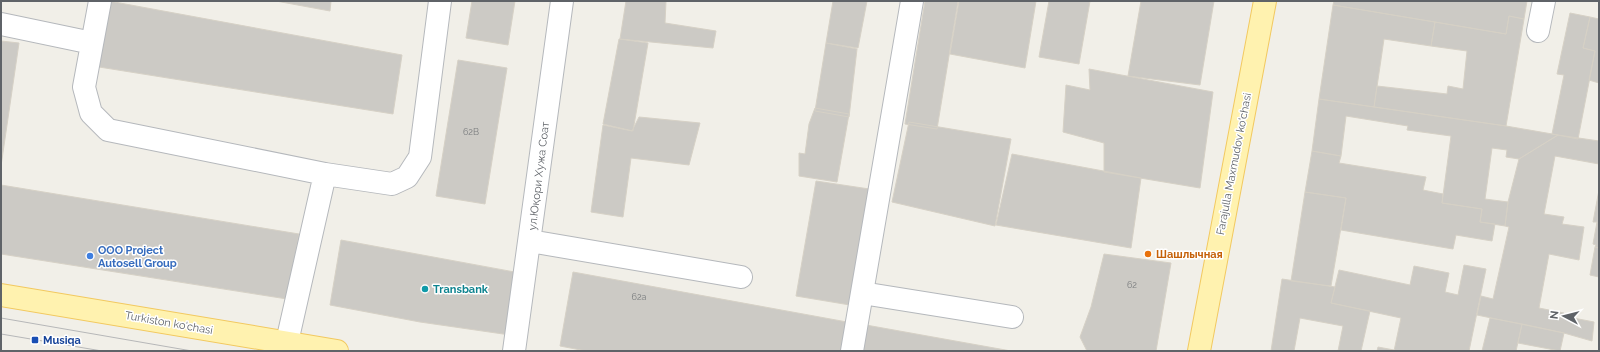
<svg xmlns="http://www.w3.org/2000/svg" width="1600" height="352" viewBox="0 0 1600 352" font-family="Raleway,sans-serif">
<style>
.building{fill:#cccac5;stroke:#d6d1c6}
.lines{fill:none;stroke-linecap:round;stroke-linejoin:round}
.minor-casing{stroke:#b5b8bc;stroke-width:24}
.major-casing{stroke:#f2c960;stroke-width:24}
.minor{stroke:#fff;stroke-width:22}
.major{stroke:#fff2af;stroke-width:22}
.tram{stroke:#b6b7b8;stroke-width:1}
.food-dot{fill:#e8710a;stroke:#fff;stroke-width:1.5}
.shop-dot{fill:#3f7fe0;stroke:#fff;stroke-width:1.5}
.culture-dot{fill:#0f9aa8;stroke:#fff;stroke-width:1.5}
.transit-dot{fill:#1a4fb4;stroke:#fff;stroke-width:1.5}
.labels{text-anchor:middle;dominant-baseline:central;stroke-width:3;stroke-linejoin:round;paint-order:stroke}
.number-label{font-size:9px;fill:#7a7d7f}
.street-label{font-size:11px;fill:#5f6368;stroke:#fff}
.shop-label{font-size:11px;font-weight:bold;fill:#366cbe;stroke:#fff;text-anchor:start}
.food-label{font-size:11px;font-weight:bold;fill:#c56008;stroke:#fff;text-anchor:start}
.culture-label{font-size:11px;font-weight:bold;fill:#0d838f;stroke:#fff;text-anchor:start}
.transit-label{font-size:11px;font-weight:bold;fill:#164399;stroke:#fff;text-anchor:start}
</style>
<rect width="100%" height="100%" fill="#f1efe8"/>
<!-- building -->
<path class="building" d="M109,1L402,55L393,114L99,67Z
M276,1H331L330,11Z
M472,1H515L508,45L466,38Z
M626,1H666L665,23L716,31L713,48L620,39Z
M833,1H867L858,48L826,43Z
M925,1H958L937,129L905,124Z
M959,1H1036L1025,68L950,54Z
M1049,1H1090L1079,64L1039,57Z
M1141,1H1214L1200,85L1128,76Z
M1334,1H1527L1524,19L1509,16L1506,34L1333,5Z
M1333,5L1435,22L1431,46L1384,39L1374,107L1319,99Z
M1570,13L1590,17L1583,48L1595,51L1578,139L1552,134L1564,75L1557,74Z
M1509,16L1524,19L1506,126L1374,107L1377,86L1447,94L1448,86L1463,89L1467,51L1431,46L1435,22L1506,34Z
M1590,17L1599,19V83L1589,80L1595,51L1583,48Z
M619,39L648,43L633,131L603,124Z
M1,41L19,43L1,166Z
M826,43L857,49L849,117L815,111Z
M458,60L507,68L485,204L436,196Z
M1089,69L1213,92L1200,188L1104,172V143L1063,132L1066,85L1090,90Z
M1319,99L1506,126L1558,135L1519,159L1506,157L1507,150L1492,148L1485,199L1508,202L1505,226L1480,222L1482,209L1442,203L1451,136L1407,130L1408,126L1346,116L1341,156L1312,151Z
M815,108L849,114L837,182L799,176V153L805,154L809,124Z
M639,117L700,123L689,165L631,158L623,217L591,212L603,125L632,131Z
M909,122L1011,139L995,226L892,202Z
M1558,135L1599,141V164L1555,156L1544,214L1564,217L1562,224L1584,227L1579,260L1549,254L1539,308L1564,313L1563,316L1594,322L1592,341L1564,333L1477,315L1481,296L1493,299L1509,227L1505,226L1508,202L1519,159Z
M1312,151L1341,156L1339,163L1426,177L1423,190L1443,194L1442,203L1482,209L1480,222L1495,224L1492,241L1456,235L1453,249L1341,230L1346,198L1305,192Z
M1012,154L1141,178L1131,248L996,225Z
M816,181L876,190L856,306L796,296Z
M1,185L299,234L287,299L1,254Z
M1599,190V248L1595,247L1596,245L1593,244L1597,222H1593Z
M1305,192L1346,198L1331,286L1291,281Z
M341,240L520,273L510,335L420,322L330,305Z
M1595,247L1599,248V277L1590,275Z
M1104,254L1171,263L1156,351H1087L1080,337L1091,307Z
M1464,265L1486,269L1469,351H1394L1401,318L1331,303L1339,270L1410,285L1414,266L1449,273L1445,292L1458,295Z
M573,272L847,322L842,351H586L560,346Z
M1282,279L1335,287L1331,303L1370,311L1361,351H1338L1343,326L1300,318L1294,351H1271Z
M1490,318L1522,324L1516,351H1482Z
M1522,324L1564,333L1560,351L1518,343Z
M866,325L1011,351H862Z
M1378,347L1394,350V351H1377Z"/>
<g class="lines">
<defs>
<path id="minor" d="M100,1L84,87L91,113L108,130L325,174L392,184L407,177L420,157L440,1
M1,24L92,43
M1538,31L1544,1
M530,241L741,277
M862,293L1012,317
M287,342L325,174
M514,351L562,1
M852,351L912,1"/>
<path id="major" d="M1,295L337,351
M1199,351L1265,1"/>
</defs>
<!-- minor casing -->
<use href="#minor" class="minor-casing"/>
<!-- major casing -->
<use href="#major" class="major-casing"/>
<!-- minor -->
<use href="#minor" class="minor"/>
<!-- major -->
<use href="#major" class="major"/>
<!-- tram -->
<path class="tram" d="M1,318L192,351
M1,334L102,351"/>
</g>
<!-- markers -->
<circle class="food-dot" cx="1148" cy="254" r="4"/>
<circle class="shop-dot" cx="90" cy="256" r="4"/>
<circle class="culture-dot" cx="425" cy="289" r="4"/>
<rect class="transit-dot" x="31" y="336" width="8" height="8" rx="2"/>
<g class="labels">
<!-- number labels -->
<g class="number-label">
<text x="471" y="132">62В</text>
<text x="1132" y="285">62</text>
<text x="639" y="297">62а</text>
</g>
<!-- street labels -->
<g class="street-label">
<text transform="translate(1234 164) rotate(-79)">Farajulla Maxmudov ko'chasi</text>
<text transform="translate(539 176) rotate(-83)">ул.Юқори Хужа Соат</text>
<text transform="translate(169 323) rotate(10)">Turkiston ko'chasi</text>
</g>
<!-- shop labels -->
<g class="shop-label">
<text x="98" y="250">OOO Project<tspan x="98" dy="13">Autosell Group</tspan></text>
</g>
<!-- food labels -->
<g class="food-label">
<text x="1156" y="254">Шашлычная</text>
</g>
<!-- culture labels -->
<g class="culture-label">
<text x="433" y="289">Transbank</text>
</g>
<!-- transit labels -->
<g class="transit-label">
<text x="43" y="340">Musiqa</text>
</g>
</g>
<!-- border -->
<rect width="1600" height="352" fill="none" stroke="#5f6368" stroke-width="4"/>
<!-- north arrow -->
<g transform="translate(1564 316) rotate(277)" stroke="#ffffff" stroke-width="3" paint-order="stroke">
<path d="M0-3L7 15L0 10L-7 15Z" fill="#5f6368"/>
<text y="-6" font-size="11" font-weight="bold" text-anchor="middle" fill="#5f6368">N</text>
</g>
</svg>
